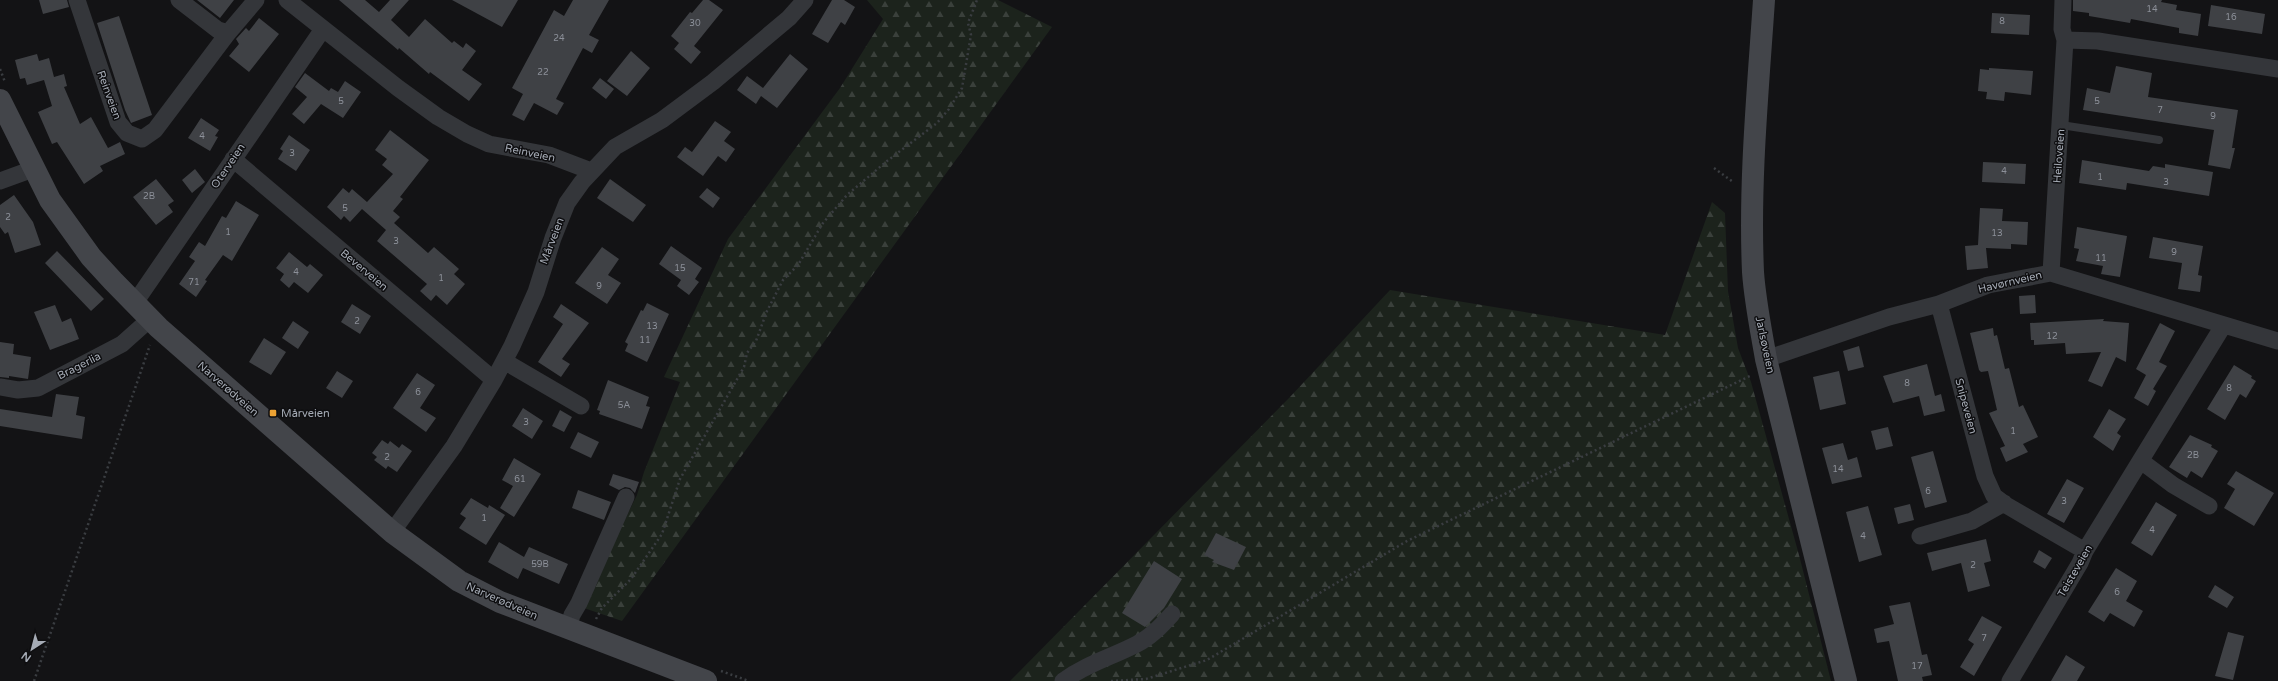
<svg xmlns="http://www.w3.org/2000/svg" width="2278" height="681" viewBox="0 0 2278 681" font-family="'Varela Round',sans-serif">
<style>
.forest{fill:url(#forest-firs)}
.building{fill:#3f4145}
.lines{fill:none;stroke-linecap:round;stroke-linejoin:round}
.path{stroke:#3a3d41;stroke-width:2.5;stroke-dasharray:2 3;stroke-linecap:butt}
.lane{stroke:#34363a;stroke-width:8}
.street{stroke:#34363a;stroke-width:17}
.secondary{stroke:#43454a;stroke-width:22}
.poi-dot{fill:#eca234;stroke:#0e0e10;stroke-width:1.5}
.labels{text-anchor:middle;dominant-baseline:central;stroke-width:3;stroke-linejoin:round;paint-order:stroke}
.number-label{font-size:9px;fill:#8c9099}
.street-label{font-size:11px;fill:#a5abb5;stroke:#0e0e10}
.poi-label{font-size:11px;fill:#a5abb5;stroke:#0e0e10;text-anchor:start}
</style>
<defs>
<pattern id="forest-firs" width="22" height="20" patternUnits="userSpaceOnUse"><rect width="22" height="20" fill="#1c231c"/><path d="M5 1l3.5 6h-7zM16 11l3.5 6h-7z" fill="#3a403b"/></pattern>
</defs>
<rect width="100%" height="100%" fill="#131315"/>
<!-- forest -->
<path class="forest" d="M867,0H998L1052,27L622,621L581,607L637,495L644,472L680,382L664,377L728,239L840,88L883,19Z
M1712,202L1725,213L1728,291L1738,348L1751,382L1799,555L1831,681H1010L1290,397L1390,290L1665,335Z"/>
<!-- building -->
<path class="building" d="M39,0H67L69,7L43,14Z
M197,0H234L220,18Z
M339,0H365L379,12L390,0H409L391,20L409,37L425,19L452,43L454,41L463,48L466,43L476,51L462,70L482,84L469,101L430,72L429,74L399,48L398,50Z
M452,0H518L502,27Z
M573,0H609L589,35L599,40L592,53L583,48L556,99L564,103L557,115L534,103L524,121L512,115L523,94L512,88L554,10L564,16Z
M703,0H709L723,10L694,46L701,52L691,64L674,49L679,43L671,36L690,12L692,13Z
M832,0H844L855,7L845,25L841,22L828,43L812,34Z
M2073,0H2162L2161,2L2177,5L2176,10L2201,14L2198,36L2179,33V28L2131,19L2130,23L2089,16V13L2073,11Z
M2211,5L2265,14L2262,34L2208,26Z
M1992,13L2030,15L2029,35L1991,33Z
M119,16L152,115L131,123L125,110L97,23Z
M259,18L279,34L249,72L229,56L239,44L236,39L246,28L249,31Z
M631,51L650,68L627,96L607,81Z
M37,54L39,61L49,58L54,77L64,74L67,86L64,87L80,124L91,117L108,148L120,142L125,154L100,166L103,171L84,184L57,142L52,144L38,112L52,106L44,80L27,85L25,78L20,79L15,60Z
M790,54L808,69L777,108L761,96L756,104L737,90L747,76L763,88Z
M2116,66L2152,73L2148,97L2238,110L2232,148H2235L2230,169L2208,165L2214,130L2083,110L2087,88L2110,93Z
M1989,68L2033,71L2031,95L2005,92L2004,101L1986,99L1987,92L1978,91L1980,69L1989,70Z
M305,73L329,91L331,88L338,92L345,81L361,92L343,118L321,104L304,124L292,114L307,97L295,87Z
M600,78L614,89L606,99L592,88Z
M201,118L219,130L215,136L218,137L210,151L188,138Z
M715,121L731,132L724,141L735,149L726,162L718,156L703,176L677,157L685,147L692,152Z
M390,130L429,160L400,197L403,199L393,211L400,217L394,223L428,253L434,247L459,269L454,274L465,284L447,305L436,295L431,301L420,291L427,284L377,241L386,230L362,209L350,222L344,216L341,220L327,207L343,188L349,193L352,189L367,202L393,174L382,165L387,159L375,150Z
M289,135L310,150L296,171L278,159L283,151L280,149Z
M2082,160L2149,171L2153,166L2165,168V164L2213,172L2209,196L2127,183L2126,190L2079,183Z
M1983,162L2026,164L2025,184L1982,182Z
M195,169L205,182L192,193L182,180Z
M156,179L174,201L168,205L173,212L156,225L133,197Z
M610,179L646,205L633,222L597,198Z
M707,188L720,198L713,208L699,197Z
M14,195L33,222L41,245L15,253L8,232L5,234L0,227V205Z
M236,201L259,215L232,261L223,255L205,280L207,281L196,297L179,284L195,261L189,257L199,242L205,246L222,216L226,218Z
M1980,208L2003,209L2002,221L2028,222L2027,245L2011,244V249L1986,248L1988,268L1967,270L1965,246L1978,245Z
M2077,227L2127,236L2120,277L2101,274L2103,266L2076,261L2079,249L2074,248Z
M2153,237L2203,246L2198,275L2202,276L2200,292L2178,289L2182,263L2149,258Z
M671,246L702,268L695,279L699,282L689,295L677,286L681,280L659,264Z
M602,247L619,259L608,275L621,283L607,304L575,283Z
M57,251L104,299L91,311L45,263Z
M289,252L307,267L310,264L323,275L308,293L294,282L289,288L280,280L284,274L276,268Z
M2035,295L2036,313L2020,314L2019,296Z
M647,303L669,314L647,362L625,351L628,344L625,342L641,310L643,311Z
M352,304L371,316L360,334L341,322Z
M561,304L589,323L562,359L570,364L561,377L538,362L563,324L553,317Z
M55,305L62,322L71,318L79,339L50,350L34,312Z
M2104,319L2103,321L2129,323L2126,362L2116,357L2102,387L2088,381L2101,352L2066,354L2065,343L2034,345V340H2031L2030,323Z
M293,321L309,332L298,349L282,338Z
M2160,323L2175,331L2159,362L2167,366L2153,389L2156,391L2148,406L2134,398L2146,375L2136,369Z
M1993,328L1994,336L1997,335L2005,369L2009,368L2019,407L2023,405L2038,437L2023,444L2028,452L2006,462L2000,448L2005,446L1989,413L1997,410L1988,371L1981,372L1979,370L1970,333Z
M264,338L286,352L271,375L249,362Z
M0,342L14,344L13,354L31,357L28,379L9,376V378L0,377Z
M1859,346L1864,367L1848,371L1843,351Z
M1927,364L1935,396L1941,394L1945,411L1924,416L1919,396L1893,403L1883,376Z
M2234,365L2252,376L2251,378L2256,381L2246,398L2240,394L2225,420L2207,409Z
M337,371L353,381L342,398L326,388Z
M1839,371L1846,404L1820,410L1813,377Z
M417,373L435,385L420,408L436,418L426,432L393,408Z
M608,380L649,397L646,406L650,407L642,429L599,414L600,411L597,410Z
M56,394L79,397L76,415L85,417L82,439L0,426V409L52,417Z
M523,408L543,421L532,439L512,426Z
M2109,409L2126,419L2117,433L2121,436L2113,451L2093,437Z
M560,410L572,417L564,432L552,426Z
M1888,427L1893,446L1876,450L1871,431Z
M578,432L599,442L591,458L570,448Z
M2190,435L2212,445L2211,447L2218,451L2202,478L2191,471L2187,478L2169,467Z
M382,440L388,444L390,441L399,448L402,444L412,451L397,472L388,466L386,469L374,460L377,457L372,453Z
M1843,443L1848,460L1857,457L1862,477L1832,484L1822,448Z
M1933,451L1947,502L1925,508L1911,457Z
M514,458L541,474L514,517L500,508L513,486L502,480Z
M2236,471L2274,493L2254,526L2224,508L2235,489L2227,484Z
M613,474L639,482L635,493L630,488L625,487L619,490L609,485Z
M2067,479L2084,488L2064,523L2047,514Z
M578,490L611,502L604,520L572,508Z
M471,498L488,508L489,505L505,515L486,545L459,528L466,518L460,514Z
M2156,502L2177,515L2152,556L2131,543Z
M1910,504L1914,520L1898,524L1894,508Z
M1868,506L1882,555L1859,562L1846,512Z
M1216,533L1246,547L1234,570L1212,562L1214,560L1204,555Z
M1986,539L1991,561L1984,563L1990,586L1968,592L1961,563L1932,571L1927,553Z
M499,542L524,557L529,547L568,564L559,584L523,568L518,579L488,562Z
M2039,550L2052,558L2045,569L2033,562Z
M1154,561L1182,579L1164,608L1145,627L1122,613Z
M2116,568L2137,581L2126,601L2143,611L2134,627L2110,613L2104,622L2088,612Z
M2215,585L2234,597L2227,608L2208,597Z
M1910,602L1922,655L1927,654L1932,675L1922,677L1923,681H1898L1889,641L1877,643L1874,629L1894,624L1889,606Z
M1982,616L2002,627L1974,676L1960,667L1974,644L1968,640Z
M2228,632L2244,636L2233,680L2215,676Z
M2066,655L2085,667L2077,681H2051Z"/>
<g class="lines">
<!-- path -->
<path class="path" d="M0,69L5,82
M1714,168L1733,182
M596,619L602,608L631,579L662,534L680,479L744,367L747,353L756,341L767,311L783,280L798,265L823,223L847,195L887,161L937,123L949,109L962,88L971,35L968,23L977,0
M721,671L749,681
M34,681L150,345
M1111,681L1146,679L1207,660L1407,541L1752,375"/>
<!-- lane -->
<path class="lane" d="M2061,125L2159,140"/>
<!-- street -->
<path class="street" d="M77,0L118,122L127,133L142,139L155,130L228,33L256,0
M179,0L218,30L228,33
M287,0L398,88L438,117L467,134L489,144L549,155L591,171
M2063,0L2062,29L2065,40
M233,159L494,380
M0,181L33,169
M2051,273L2065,40L2098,41L2278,69
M134,304L323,29
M1939,304L1985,476L1994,496L2006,505L2085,551
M1766,359L1889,317L1939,304L1988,285L2051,273L2278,341
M504,361L581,406
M0,387L18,390L38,388L122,344L150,319
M2141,461L2173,485L2209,506
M392,532L454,446L494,380L512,346L536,292L553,238L567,203L582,182L615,147L662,120L713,82L789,18L805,0
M1920,536L1972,521L2004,503
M568,628L572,615L579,603L626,497
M1063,681C1086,664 1112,657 1137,644C1151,637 1161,626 1172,614
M2010,681L2080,563L2085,551L2223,326"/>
<!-- secondary -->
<path class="secondary" d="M1764,0C1758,90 1749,182 1753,272C1755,301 1761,330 1766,359L1846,681
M0,100L50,200L91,257L113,281L159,328L392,532L459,581L500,602L706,681"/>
</g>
<!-- markers -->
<rect class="poi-dot" x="269" y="409" width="8" height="8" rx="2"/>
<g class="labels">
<!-- number labels -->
<g class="number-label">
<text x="2152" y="9">14</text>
<text x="2231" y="17">16</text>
<text x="2002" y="21">8</text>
<text x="695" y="23">30</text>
<text x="559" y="38">24</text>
<text x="543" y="72">22</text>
<text x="341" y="101">5</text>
<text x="2097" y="101">5</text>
<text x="2160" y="110">7</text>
<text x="2213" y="116">9</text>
<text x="202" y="136">4</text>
<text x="292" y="153">3</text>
<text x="2004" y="171">4</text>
<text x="2100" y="177">1</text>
<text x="2166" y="182">3</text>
<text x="149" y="196">2B</text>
<text x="345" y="208">5</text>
<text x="8" y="217">2</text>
<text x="228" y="232">1</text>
<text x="1997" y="233">13</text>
<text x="396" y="241">3</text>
<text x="2174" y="252">9</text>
<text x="2101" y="258">11</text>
<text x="680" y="268">15</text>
<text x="296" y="272">4</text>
<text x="441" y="278">1</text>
<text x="194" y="282">71</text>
<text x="599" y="286">9</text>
<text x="357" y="321">2</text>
<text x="652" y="326">13</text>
<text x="2052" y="336">12</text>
<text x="645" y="340">11</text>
<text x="1907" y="383">8</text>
<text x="2229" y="388">8</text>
<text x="418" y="392">6</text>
<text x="624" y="405">5A</text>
<text x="526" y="422">3</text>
<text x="2013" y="431">1</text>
<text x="2193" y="455">2B</text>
<text x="387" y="457">2</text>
<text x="1838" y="469">14</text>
<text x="520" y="479">61</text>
<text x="1928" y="491">6</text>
<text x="2064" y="501">3</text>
<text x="484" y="518">1</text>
<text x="2152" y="530">4</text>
<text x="1863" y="536">4</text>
<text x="540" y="564">59B</text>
<text x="1973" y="565">2</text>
<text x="2117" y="592">6</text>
<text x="1984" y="638">7</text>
<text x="1917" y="666">17</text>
</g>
<!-- street labels -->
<g class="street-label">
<text transform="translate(109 95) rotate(70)">Reinveien</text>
<text transform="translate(530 153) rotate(12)">Reinveien</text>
<text transform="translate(2059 156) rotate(-86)">Heiloveien</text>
<text transform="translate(228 166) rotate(-56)">Oterveien</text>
<text transform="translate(552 241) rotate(-69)">Mårveien</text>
<text transform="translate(364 270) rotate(40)">Beverveien</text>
<text transform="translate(2010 282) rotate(-13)">Havørnveien</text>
<text transform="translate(1765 345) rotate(78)">Jarlsøveien</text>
<text transform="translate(79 366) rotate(-27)">Bragerlia</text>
<text transform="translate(228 389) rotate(41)">Narverødveien</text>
<text transform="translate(1966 406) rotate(75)">Snipeveien</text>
<text transform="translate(2075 571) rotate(-60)">Teisteveien</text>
<text transform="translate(502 601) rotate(24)">Narverødveien</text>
</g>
<!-- poi labels -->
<g class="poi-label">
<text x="281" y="413">Mårveien</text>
</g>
</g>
<!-- north arrow -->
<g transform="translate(32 649) rotate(216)" stroke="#0e0e10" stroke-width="3" paint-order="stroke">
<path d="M0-3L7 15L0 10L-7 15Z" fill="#a5abb5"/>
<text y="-6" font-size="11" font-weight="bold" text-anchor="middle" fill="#a5abb5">N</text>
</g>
</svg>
